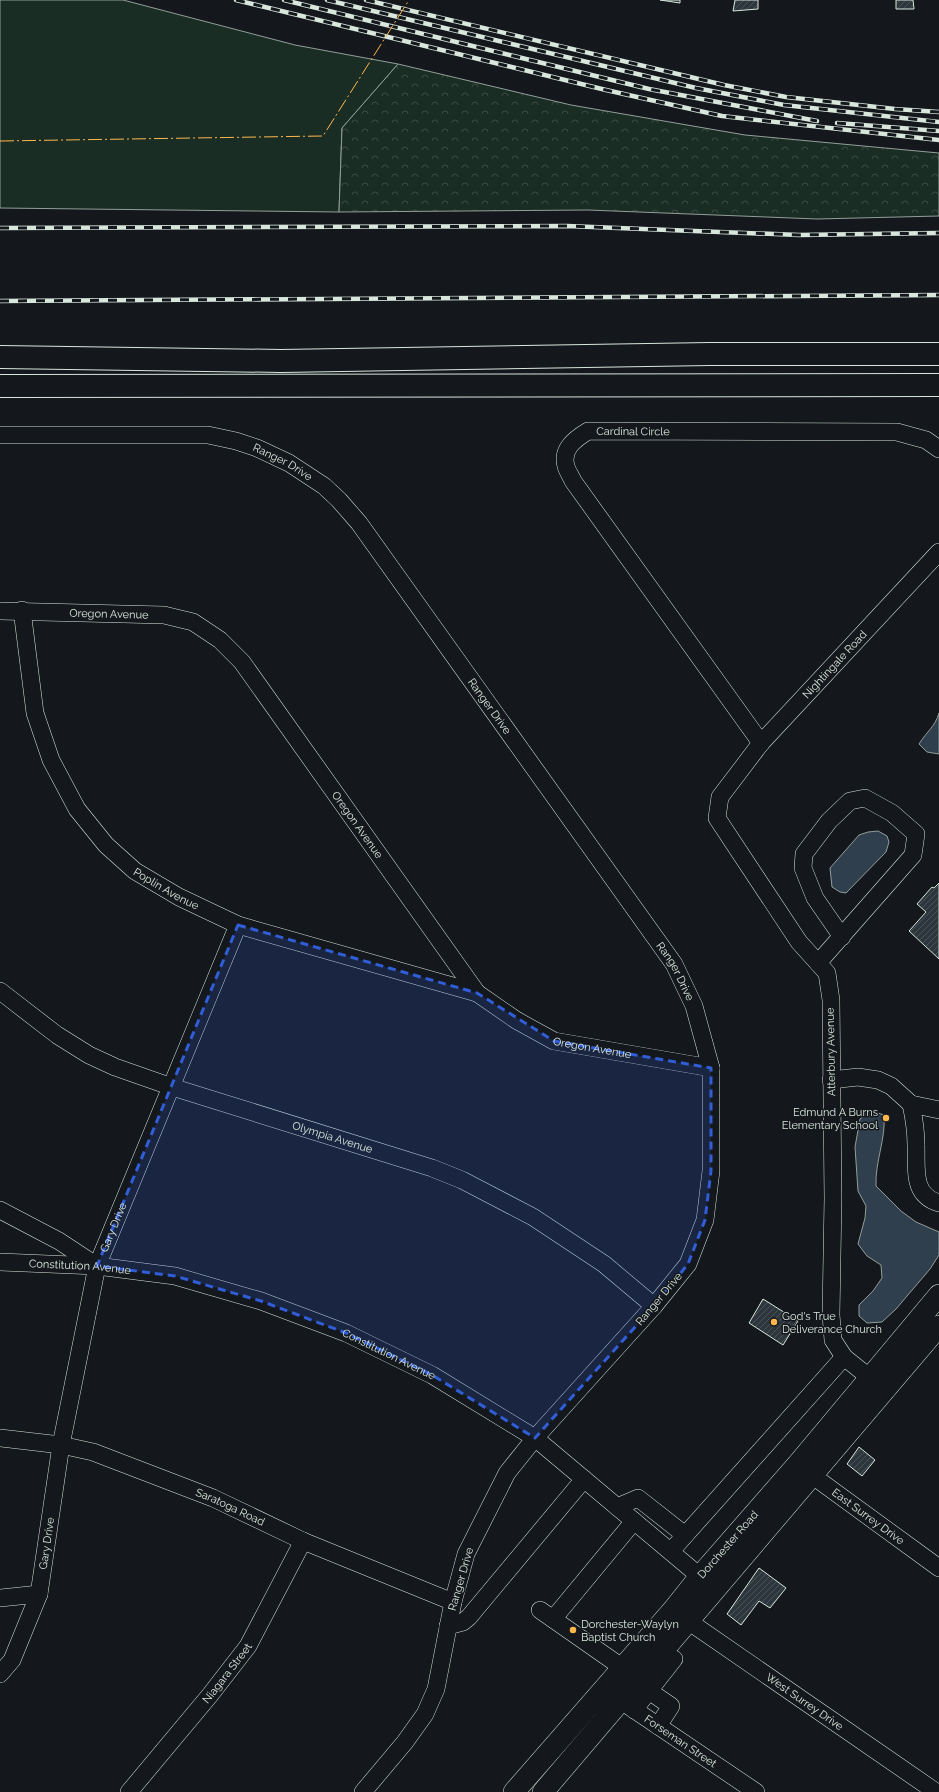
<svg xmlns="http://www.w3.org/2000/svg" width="939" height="1792" viewBox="0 0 939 1792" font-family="Raleway,sans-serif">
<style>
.grass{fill:#1a2d24;stroke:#939e99}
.forest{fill:url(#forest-crowns);stroke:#939e99}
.water{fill:#2f3f4d;stroke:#939e99}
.building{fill:url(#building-hatch);stroke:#d8e6dc}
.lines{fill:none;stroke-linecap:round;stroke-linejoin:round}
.minor-casing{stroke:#d8e6dc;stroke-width:18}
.major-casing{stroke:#d8e6dc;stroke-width:22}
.highway-casing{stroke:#d8e6dc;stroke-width:24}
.minor{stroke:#14181c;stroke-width:17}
.major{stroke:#14181c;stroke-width:21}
.highway{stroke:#14181c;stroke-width:22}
.rail-casing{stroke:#d8e6dc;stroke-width:4.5}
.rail{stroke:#14181c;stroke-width:3;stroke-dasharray:9;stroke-linecap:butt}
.power{stroke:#ffb74d;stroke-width:1;stroke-dasharray:14 3 2 3;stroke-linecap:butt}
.marked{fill:#305dd8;fill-opacity:0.2;stroke:#305dd8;stroke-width:3;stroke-dasharray:8 5;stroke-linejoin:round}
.poi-dot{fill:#ffb74d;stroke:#14181c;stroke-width:1.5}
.labels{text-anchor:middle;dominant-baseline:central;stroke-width:3;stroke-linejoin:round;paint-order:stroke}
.street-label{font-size:11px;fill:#d8e6dc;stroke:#14181c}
.poi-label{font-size:11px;fill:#d8e6dc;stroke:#14181c;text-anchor:start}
</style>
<defs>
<pattern id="forest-crowns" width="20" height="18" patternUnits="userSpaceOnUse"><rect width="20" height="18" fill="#1a2d24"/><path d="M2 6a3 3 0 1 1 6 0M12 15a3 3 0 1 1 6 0" fill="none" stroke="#3b4b43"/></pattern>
<pattern id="building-hatch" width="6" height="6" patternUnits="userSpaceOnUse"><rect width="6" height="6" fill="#2c363c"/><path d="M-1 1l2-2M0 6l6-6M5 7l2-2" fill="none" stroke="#4a5358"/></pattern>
</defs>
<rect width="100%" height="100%" fill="#14181c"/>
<!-- grass -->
<path class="grass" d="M0,0H123L295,45L398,64L342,128L339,212L0,208Z"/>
<!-- forest -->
<path class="forest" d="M398,64L571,105L745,135L939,153V216L817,219L588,210L339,212L342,128Z"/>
<!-- water -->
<path class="water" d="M939,713V754L927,752L919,744C927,731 935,727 939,713Z
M878,831L887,836L889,842L886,852L846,893L840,892L832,887L830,868L859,835L868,832Z
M878,1113L884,1115C886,1139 875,1161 876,1186L901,1211L916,1222L939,1232V1255L930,1269L896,1309L882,1322L867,1323L859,1316V1305L873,1291L882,1278L881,1265L867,1256L858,1244L865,1218L866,1206L858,1191L855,1147L860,1119L866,1114Z"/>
<!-- building -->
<path class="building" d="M660,0H680V3Z
M735,0H758V9L733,11Z
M896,0H913L914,9H896Z
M939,883V959L909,931L926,912L917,904L932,887L934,888Z
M763,1299L798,1321L783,1345L749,1323Z
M859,1447L875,1460L862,1476L847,1464Z
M759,1568L786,1588L770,1608L759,1601L741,1625L727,1614Z"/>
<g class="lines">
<defs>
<g id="minor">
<path id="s1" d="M0,435H208L236,441L257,448L289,463L324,486L339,500L359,523L674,964L694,1006L711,1068V1171L705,1220L688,1264L654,1306L535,1438L507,1473L466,1554L453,1602L436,1689L425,1714L405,1742L363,1792"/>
<path id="s2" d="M22,610L35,713L51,760L77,809L106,845L135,871L179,897L238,925L477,993"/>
<path id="s3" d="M0,611L164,615L193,622L220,640L242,662L477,993L516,1020L554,1041L711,1068"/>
<path id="s4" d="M761,743L573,481C571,476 567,471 566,466C561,449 575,439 588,431L897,432L926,440L939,449"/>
<path d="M818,963L913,855L916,834L892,813L865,798L850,801L829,821L804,854L803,868L815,898L842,937"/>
<path id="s5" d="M0,991L57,1035L89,1055L115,1067L172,1087L432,1168L462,1180L533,1217L604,1264L654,1306"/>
<path d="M831,1080L858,1077L878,1080L891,1086L911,1104L939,1110"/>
<path d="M911,1104C914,1118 916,1131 916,1145C917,1167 911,1195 939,1203"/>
<path d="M0,1210L59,1241L97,1266"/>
<path id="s6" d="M0,1262L97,1266L175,1276L261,1301L346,1333L432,1375L535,1438L709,1584"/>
<path id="s7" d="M880,1386L844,1357L833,1340L831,1315L833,1198L831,1000L827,973L799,942L717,818L720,797L761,743L939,552"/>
<path id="s8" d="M0,1438L61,1445L93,1452L213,1498L303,1541L453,1602"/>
<path id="s9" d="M802,1468L939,1568"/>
<path d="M617,1507L638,1498L685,1535"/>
<path d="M671,1551L844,1357"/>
<path d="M0,1598L39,1594"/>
<path d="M540,1610L623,1668"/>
<path id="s10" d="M678,1614L936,1792"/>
<path d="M553,1619L634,1521"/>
<path d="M448,1626L463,1622L469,1617L584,1479"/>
<path id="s11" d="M0,1674L12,1660L39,1594L61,1445L97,1266L238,925"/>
<path d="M649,1691L671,1706L658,1726"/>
<path id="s12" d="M611,1694L756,1792"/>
<path d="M634,1710L674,1659"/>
<path id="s13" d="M129,1792L210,1695L248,1646L303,1541"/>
</g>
<g id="major">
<path id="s14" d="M514,1792L673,1610L700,1576L797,1465L939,1295"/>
<path d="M543,1792L939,1326"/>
</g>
<path id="highway" d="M0,357L281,361L710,354H939
M0,386L939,385"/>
</defs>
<!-- minor casing -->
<use href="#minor" class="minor-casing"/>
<!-- major casing -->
<use href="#major" class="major-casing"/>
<!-- highway casing -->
<use href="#highway" class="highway-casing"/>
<!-- minor -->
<use href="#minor" class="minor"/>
<!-- major -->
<use href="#major" class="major"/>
<!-- highway -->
<use href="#highway" class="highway"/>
<defs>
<path id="rail" d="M236,0L606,90L722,116L939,140
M284,0L649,89L817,121
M327,0L696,88L784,105L939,122
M366,0L724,85L786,97L895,109L939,112
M837,123L939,131
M0,228L567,226L799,235L939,233
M0,301L939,295"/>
</defs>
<!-- rail casing -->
<use href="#rail" class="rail-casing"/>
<!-- rail -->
<use href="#rail" class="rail"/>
<!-- power -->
<path class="power" d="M0,141L323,136L409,0"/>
</g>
<!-- marked area -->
<path class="marked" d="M238,925L477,993L554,1041L711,1068V1171L705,1220L688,1264L654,1306L535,1438L432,1375L346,1333L261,1301L175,1276L97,1266Z"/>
<!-- markers -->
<g class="poi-dot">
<circle cx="886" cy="1118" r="4"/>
<circle cx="774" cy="1322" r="4"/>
<circle cx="573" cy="1630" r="4"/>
</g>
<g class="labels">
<!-- street labels -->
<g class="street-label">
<text stroke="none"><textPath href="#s4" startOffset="429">Cardinal Circle</textPath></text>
<text stroke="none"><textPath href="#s1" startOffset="288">Ranger Drive</textPath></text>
<text stroke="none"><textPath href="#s3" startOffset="109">Oregon Avenue</textPath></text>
<text stroke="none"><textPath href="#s7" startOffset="821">Nightingale Road</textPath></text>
<text stroke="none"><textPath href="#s1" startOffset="612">Ranger Drive</textPath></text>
<text stroke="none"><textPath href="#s3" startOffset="457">Oregon Avenue</textPath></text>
<text stroke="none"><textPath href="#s2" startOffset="330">Poplin Avenue</textPath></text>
<text stroke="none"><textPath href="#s1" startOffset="936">Ranger Drive</textPath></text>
<text stroke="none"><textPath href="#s3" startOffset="793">Oregon Avenue</textPath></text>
<text transform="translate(831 1052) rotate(-91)">Atterbury Avenue</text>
<text stroke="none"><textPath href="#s5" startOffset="367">Olympia Avenue</textPath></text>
<text stroke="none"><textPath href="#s11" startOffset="465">Gary Drive</textPath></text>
<text stroke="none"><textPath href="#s6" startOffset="80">Constitution Avenue</textPath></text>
<text transform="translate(659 1299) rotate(-50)">Ranger Drive</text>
<text stroke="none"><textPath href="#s6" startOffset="404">Constitution Avenue</textPath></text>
<text stroke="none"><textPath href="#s8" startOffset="242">Saratoga Road</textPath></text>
<text stroke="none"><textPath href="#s9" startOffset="82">East Surrey Drive</textPath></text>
<text stroke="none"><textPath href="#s11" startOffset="141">Gary Drive</textPath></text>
<text stroke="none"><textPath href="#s14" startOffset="327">Dorchester Road</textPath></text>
<text transform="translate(461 1579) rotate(-74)">Ranger Drive</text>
<text stroke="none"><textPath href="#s13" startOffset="154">Niagara Street</textPath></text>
<text stroke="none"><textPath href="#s10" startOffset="154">West Surrey Drive</textPath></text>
<text stroke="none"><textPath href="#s12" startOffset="84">Forseman Street</textPath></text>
</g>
<!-- poi labels -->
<g class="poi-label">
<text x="878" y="1112" text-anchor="end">Edmund A Burns<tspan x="878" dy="13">Elementary School</tspan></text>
<text x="782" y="1316">God's True<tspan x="782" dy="13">Deliverance Church</tspan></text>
<text x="581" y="1624">Dorchester-Waylyn<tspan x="581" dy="13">Baptist Church</tspan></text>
</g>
</g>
</svg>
